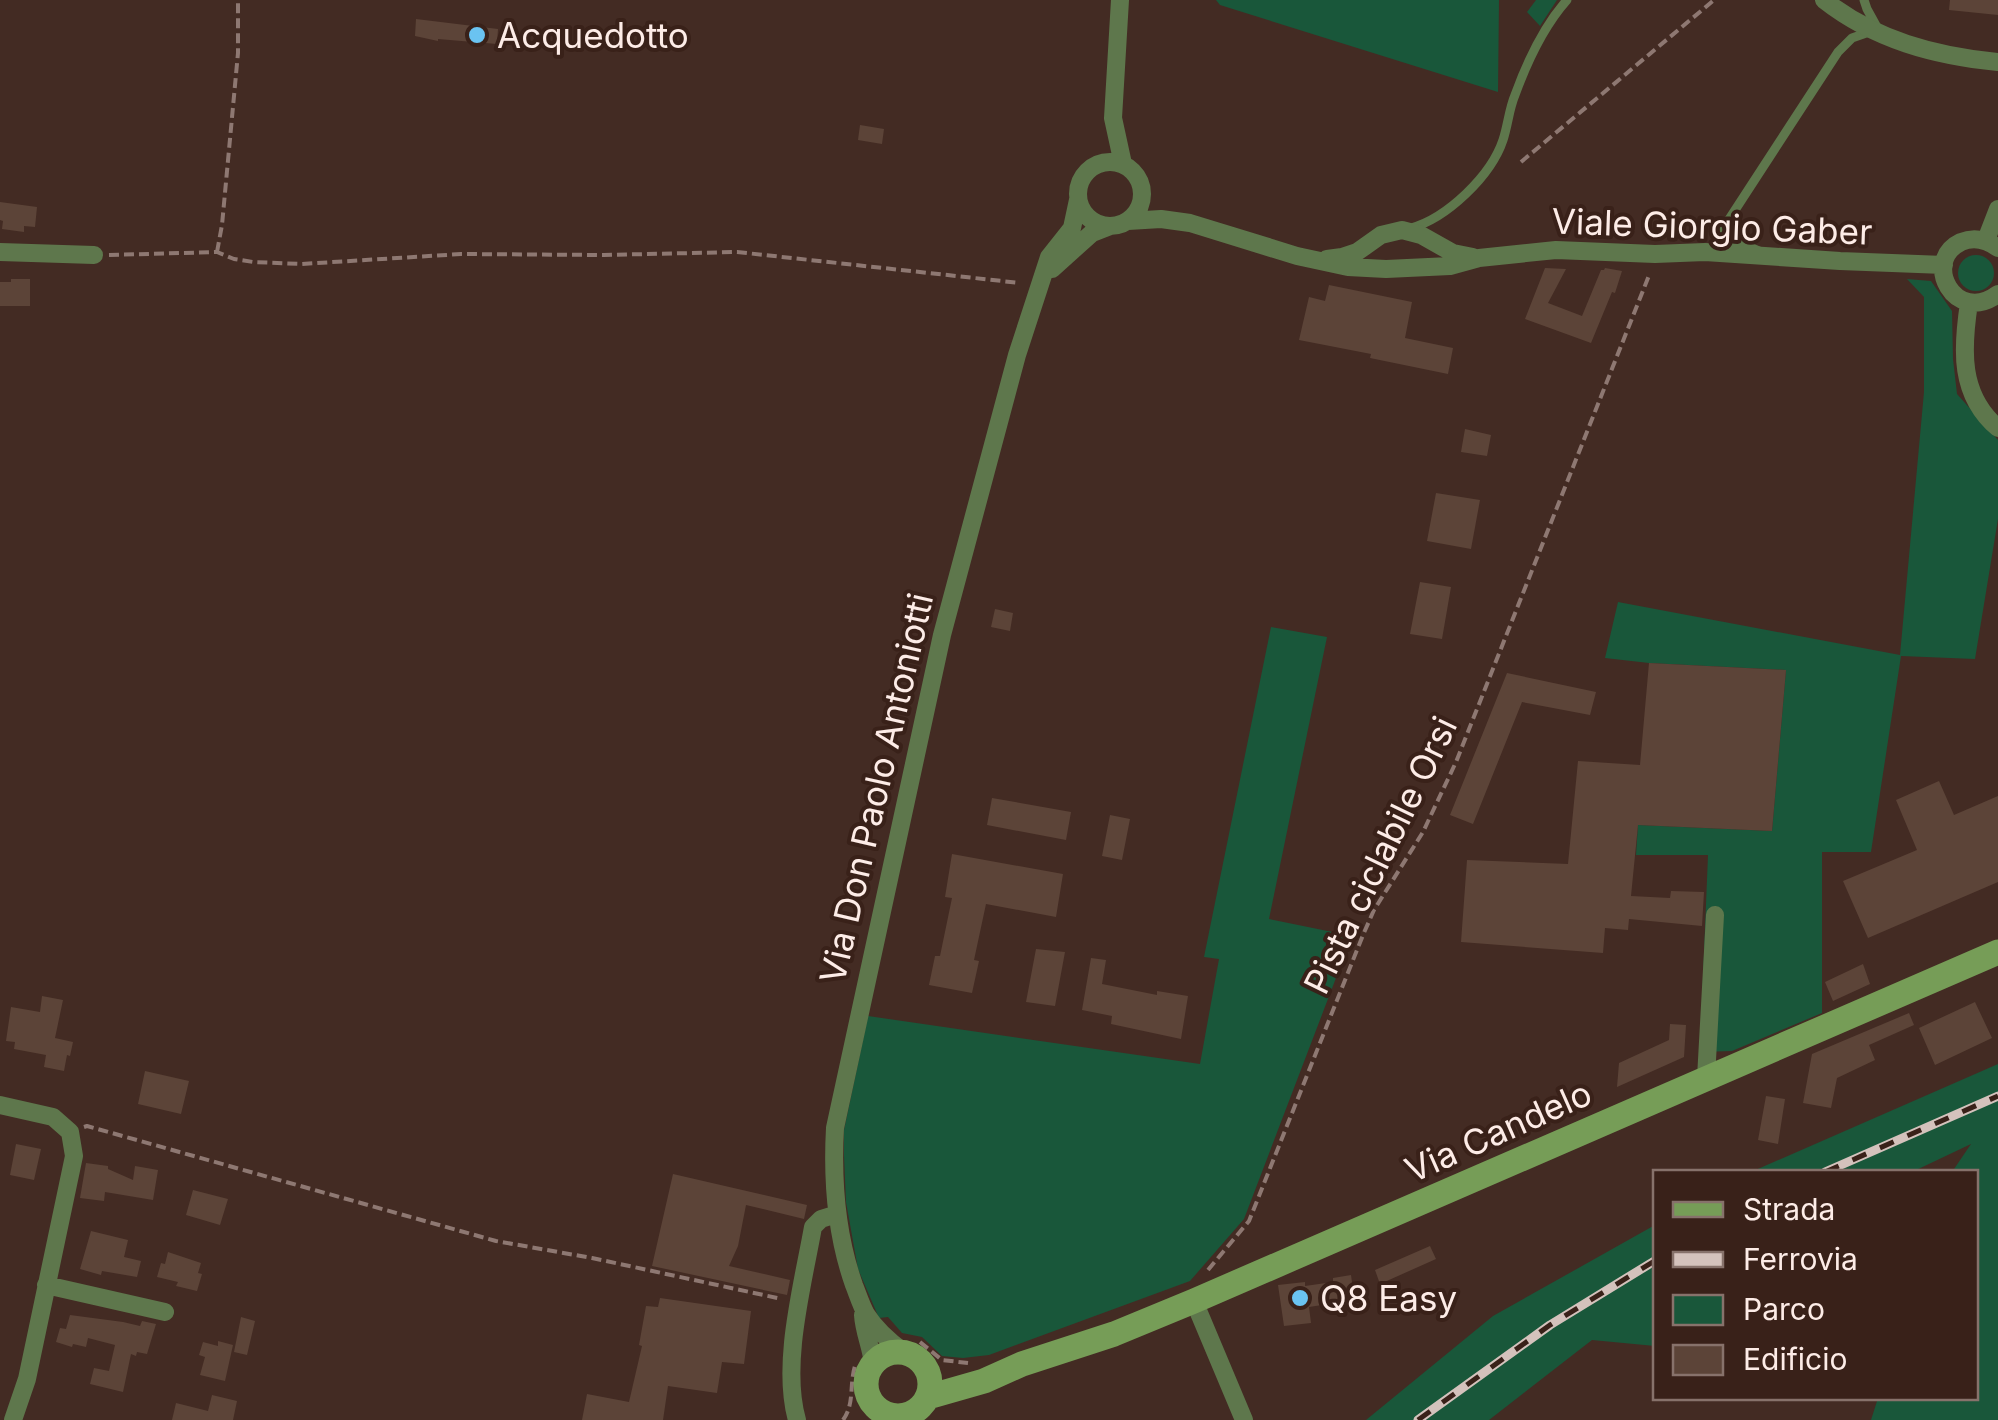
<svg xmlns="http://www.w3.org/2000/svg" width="1998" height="1420" viewBox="0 0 1998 1420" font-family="Inter,sans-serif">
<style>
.green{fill:#19573a}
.building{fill:#5c4438}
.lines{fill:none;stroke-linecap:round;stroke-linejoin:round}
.path{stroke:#8e7872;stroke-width:4;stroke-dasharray:10 5;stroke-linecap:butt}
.lane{stroke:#5e774c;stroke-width:9}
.street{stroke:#5e774c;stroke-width:18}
.secondary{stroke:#769d57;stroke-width:25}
.rail-casing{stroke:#d4c2bc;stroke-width:9}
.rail{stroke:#392119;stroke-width:5;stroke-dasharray:15;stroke-linecap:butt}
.poi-dot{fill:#6ac3f1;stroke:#392119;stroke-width:4}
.labels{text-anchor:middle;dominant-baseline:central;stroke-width:8;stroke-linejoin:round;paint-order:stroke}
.poi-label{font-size:35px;fill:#fdece7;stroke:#392119;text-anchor:start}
.street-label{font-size:35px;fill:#fdece7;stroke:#392119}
</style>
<rect width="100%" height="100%" fill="#432b23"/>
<!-- green -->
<path class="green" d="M1216,0H1499L1498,92L1220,5Z
M1536,0H1557L1540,26L1527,12Z
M1958 273a18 18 0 1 1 36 0a18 18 0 1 1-36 0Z
M1907,279L1931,281L1952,311L1953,359L1957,394L1998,440V519L1975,659L1901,656L1871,852H1822V1013L1732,1051L1700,1052L1708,855H1636L1638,825L1772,831L1786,670L1649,663L1605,658L1618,602L1900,655L1924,392V297Z
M1271,627L1327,637L1269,919L1352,936L1244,1219L1190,1281L989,1355L963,1358L942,1356L922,1337L902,1333L888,1317L879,1318L858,1269L846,1202L844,1156V1130L868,1016L1200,1064L1219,959L1204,957Z
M1998,1064V1420H1871L1878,1398H1976V1172H1952L1971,1144L1912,1172H1751Z
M1655,1225V1346L1592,1340L1489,1420H1366L1493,1316Z"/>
<!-- building -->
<path class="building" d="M1950,0H1998V15L1949,10Z
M416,19L498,29L497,44L438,39V41L415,36Z
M860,125L884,129L882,144L858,140Z
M0,202L37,207L35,227L24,226V232L2,229L3,221L0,220Z
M1545,268L1566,269L1548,303L1582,316L1601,270H1604L1605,268L1622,271L1615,293L1612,292L1591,343L1525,319Z
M11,279H30V306H0V282H11Z
M1329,285L1412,302L1405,338L1453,348L1448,374L1370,358L1371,354L1299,340L1309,297L1325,301Z
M1465,429L1491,435L1487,456L1461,452Z
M1436,493L1480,500L1471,549L1427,541Z
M1420,582L1451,587L1442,639L1410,634Z
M995,609L1013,613L1010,631L991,627Z
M1649,663L1786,670L1772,831L1638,825L1631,896L1670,898L1671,891L1704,892L1702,926L1629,919L1628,930L1605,928L1603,953L1461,942L1467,860L1568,864L1578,761L1640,765Z
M1507,673L1596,692L1590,715L1522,702L1473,824L1450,815Z
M1939,781L1954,815L1998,796V882L1868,938L1843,881L1917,850L1896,800Z
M992,798L1071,812L1066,840L987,825Z
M1110,815L1130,819L1122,860L1102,856Z
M952,854L1063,874L1056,917L986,904L974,960L979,961L972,993L929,985L935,956H940L952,898L945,897Z
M1036,949L1065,952L1055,1006L1026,1002Z
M1091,958L1106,960L1102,984L1157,995V991L1188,996L1181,1039L1111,1024L1112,1016L1082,1010Z
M1863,964L1870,984L1833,1001L1825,982Z
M42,996L63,1000L55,1038L73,1042L70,1056L67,1055L64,1071L44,1067L46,1055L14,1049L15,1042L6,1041L11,1007L40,1012Z
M1975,1002L1992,1038L1935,1065L1919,1028Z
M1909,1013L1914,1025L1869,1045L1875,1060L1837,1078L1831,1108L1803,1103L1812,1054Z
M1670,1024L1686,1025L1684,1057L1617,1087L1619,1063L1669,1040Z
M145,1071L189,1081L181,1114L138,1104Z
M1766,1096L1785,1099L1778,1144L1758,1140Z
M16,1144L41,1149L34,1180L10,1175Z
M86,1163L108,1166V1169L133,1180L135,1166L158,1170L153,1200L105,1192L104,1201L80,1198Z
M673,1174L807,1205L804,1219L746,1205L738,1246L729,1266L790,1280L787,1295L652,1266Z
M193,1190L228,1199L220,1225L186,1215Z
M91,1231L128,1240L124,1257L141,1261L137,1277L102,1271L101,1275L80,1269Z
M1430,1246L1436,1259L1380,1284L1375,1270Z
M168,1252L201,1263L198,1273L202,1274L197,1291L176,1286L178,1282L157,1277L161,1263L165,1264Z
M1351,1275L1354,1297L1348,1298V1301L1309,1307L1311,1323L1284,1326L1278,1285L1305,1282V1286L1333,1282V1278Z
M660,1298L751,1311L744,1364L722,1362L717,1393L668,1386L663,1420H582L587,1394L629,1402L642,1346L639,1345L646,1306L658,1307Z
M70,1315L123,1322L140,1326L142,1321L156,1324L147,1354L137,1352L136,1356L131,1354L123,1392L90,1384L94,1368L109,1371L115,1345L88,1338L86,1347L73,1344L72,1347L56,1342L60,1328L66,1329Z
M241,1317L255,1321L247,1355L234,1352Z
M218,1341L233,1345L225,1381L200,1375L205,1357L199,1355L203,1342L218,1346Z
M212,1395L237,1401L233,1420H172L176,1403L208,1411Z"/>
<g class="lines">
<!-- path -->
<path class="path" d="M1521,162L1714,0
M217,252L222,225L238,53V0
M109,255L217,252L234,259L253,262L302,264L461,254L604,255L737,252L1020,283
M84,1127L87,1126L496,1241L592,1258L782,1299
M1208,1270L1249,1221L1363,935L1374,910L1423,832L1456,762L1650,273
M920,1342L942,1360L968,1363
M843,1420C855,1403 849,1386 855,1366"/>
<!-- lane -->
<path class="lane" d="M1864,0L1867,9L1878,29
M1411,228C1447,218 1491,176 1503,140C1508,125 1509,109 1515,95C1527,62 1543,27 1567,0
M1761,252C1750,246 1733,243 1725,237L1724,227L1838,52L1852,38L1872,31"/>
<!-- street -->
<path class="street" d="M1120,0L1113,118L1123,164
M1824,0C1875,40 1935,56 1998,62
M1078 194a32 32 0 1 1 64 0a32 32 0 1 1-64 0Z
M1128,221L1161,219L1190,223L1297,256L1348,267L1386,269L1450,266L1479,258L1556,250L1655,254L1705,252L1840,261L1944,265
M1986,240L1998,209
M1998,248C1987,240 1975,236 1961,242C1921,261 1955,326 1998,294
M0,252L94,255
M1327,259L1342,257L1357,252L1381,235L1402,230L1421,235L1453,253L1473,257
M1052,269L1092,233L1110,226
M1969,303C1962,349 1959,395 1998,428
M1706,1078L1715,915
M0,1105L53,1117L70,1132L74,1156L27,1379L13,1420
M46,1285L165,1312
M1194,1301L1244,1420
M863,1315C864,1333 872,1348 873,1365
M905,1353C890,1342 876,1330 866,1314C861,1305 858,1295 854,1285C836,1234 832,1182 835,1128L942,635L1017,355L1049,257L1072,228L1078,200
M797,1420C781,1364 803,1284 813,1227L821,1219L837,1214"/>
<!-- secondary -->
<path class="secondary" d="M866 1384a32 32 0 1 1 64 0a32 32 0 1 1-64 0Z
M928,1397L984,1381L1022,1364L1114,1334L1194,1301L1998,952"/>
<defs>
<path id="rail" d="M1825,1172L1998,1096
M1418,1420L1550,1325L1656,1260"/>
</defs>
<!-- rail casing -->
<use href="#rail" class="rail-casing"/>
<!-- rail -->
<use href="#rail" class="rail"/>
</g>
<!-- markers -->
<g class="poi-dot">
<circle cx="477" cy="35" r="10"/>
<circle cx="1300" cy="1298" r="10"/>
</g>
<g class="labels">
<!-- poi labels -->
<g class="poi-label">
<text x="497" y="35">Acquedotto</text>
<text x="1320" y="1298">Q8 Easy</text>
</g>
<!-- street labels -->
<g class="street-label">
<text transform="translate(1712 226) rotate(2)">Viale Giorgio Gaber</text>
<text transform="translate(876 788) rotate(-77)">Via Don Paolo Antoniotti</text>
<text transform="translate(1380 855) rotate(-64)">Pista ciclabile Orsi</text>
<text transform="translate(1498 1131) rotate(-24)">Via Candelo</text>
</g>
</g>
<!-- legend -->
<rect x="1653" y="1170" width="325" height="230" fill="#392119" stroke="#87726b" stroke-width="2.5"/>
<rect x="1673" y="1202" width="50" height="15" fill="#769d57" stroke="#87726b" stroke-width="2.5"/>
<text x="1743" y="1220" font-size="30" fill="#fdece7">Strada</text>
<rect x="1673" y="1252" width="50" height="15" fill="#d4c2bc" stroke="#87726b" stroke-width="2.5"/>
<text x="1743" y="1270" font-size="30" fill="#fdece7">Ferrovia</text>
<rect x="1673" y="1295" width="50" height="30" fill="#19573a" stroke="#87726b" stroke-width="2.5"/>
<text x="1743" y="1320" font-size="30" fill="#fdece7">Parco</text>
<rect x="1673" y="1345" width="50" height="30" fill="#5c4438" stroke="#87726b" stroke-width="2.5"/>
<text x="1743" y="1370" font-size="30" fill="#fdece7">Edificio</text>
</svg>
